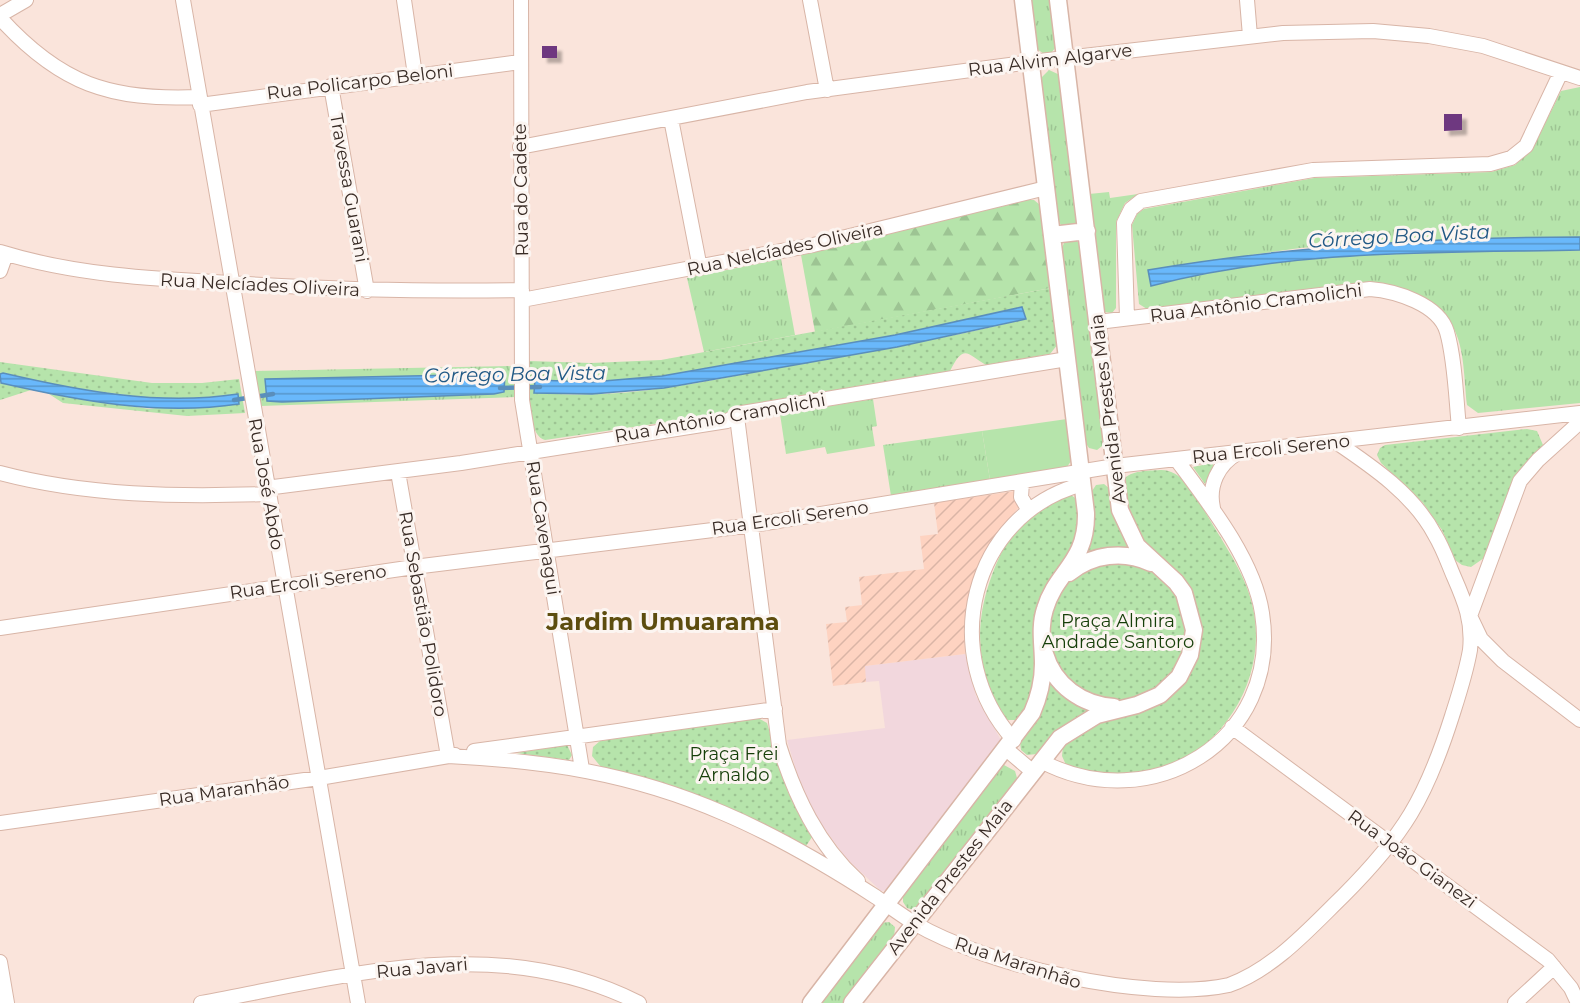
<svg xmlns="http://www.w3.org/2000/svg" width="1580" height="1003" viewBox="0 0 1580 1003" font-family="Montserrat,sans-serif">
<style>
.commercial{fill:#f2d7dd}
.industrial{fill:url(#industrial-furrows)}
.grass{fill:url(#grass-tufts);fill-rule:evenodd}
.forest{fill:url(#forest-firs)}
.park{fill:url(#park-dots);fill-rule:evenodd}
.garden{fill:#b6e4ab}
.water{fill:url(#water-rules);stroke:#5a8ebb;stroke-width:1.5}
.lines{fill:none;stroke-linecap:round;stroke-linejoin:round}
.stream{stroke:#5a8ebb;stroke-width:4.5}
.building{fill:#6e3980;filter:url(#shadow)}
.minor-casing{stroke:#d8b5a7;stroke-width:16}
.tertiary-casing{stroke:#d8b5a7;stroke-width:19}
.minor{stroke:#fff;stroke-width:14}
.tertiary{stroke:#fff;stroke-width:16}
.labels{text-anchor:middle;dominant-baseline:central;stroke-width:6;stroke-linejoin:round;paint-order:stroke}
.street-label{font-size:18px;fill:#382b25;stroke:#fcf5f1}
.park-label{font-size:18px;fill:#163f09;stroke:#fcf5f1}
.water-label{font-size:20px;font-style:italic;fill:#215985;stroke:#fcf5f1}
.district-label{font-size:24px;font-weight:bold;fill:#5d4d0e;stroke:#fcf5f1}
</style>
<defs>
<pattern id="industrial-furrows" width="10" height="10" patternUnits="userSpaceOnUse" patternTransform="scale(1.5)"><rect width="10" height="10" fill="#fed3c1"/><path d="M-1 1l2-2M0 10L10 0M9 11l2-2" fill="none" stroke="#dab5a6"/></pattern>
<pattern id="grass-tufts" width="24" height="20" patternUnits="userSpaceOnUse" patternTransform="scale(1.5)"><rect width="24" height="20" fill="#b6e4ab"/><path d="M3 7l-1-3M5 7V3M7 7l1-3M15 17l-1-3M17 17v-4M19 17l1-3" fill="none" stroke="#9dc493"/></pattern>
<pattern id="forest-firs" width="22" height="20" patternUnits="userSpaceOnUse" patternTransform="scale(1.5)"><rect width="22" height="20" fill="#b6e4ab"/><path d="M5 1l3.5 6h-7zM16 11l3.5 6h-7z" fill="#9dc493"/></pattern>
<pattern id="park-dots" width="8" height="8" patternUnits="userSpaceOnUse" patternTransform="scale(1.5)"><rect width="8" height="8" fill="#b6e4ab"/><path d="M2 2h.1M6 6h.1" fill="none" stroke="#9dc493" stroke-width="1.8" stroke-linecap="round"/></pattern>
<pattern id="water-rules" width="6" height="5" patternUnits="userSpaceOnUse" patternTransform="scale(1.5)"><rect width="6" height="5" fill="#69b8fb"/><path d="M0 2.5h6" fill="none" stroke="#5796cb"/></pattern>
<filter id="shadow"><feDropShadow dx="5" dy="5" stdDeviation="1.5" flood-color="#0004"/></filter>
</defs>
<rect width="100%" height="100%" fill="#fae4db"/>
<!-- commercial -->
<path class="commercial" d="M965,654L976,696L1001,740L888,890L881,891L845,857L819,821L801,787L787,740L885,728L879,681L866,682L864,666Z"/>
<!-- industrial -->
<path class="industrial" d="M1015,491L1019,507L990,543L972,587L964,623L965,654L865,666L866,682L833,686L826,624L847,622L845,607L862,605L859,577L924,569L920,536L938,534L934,503Z"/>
<!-- grass -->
<path class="grass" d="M1030,0H1051L1056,47L1051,53L1044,54L1037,49Z
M1049,70L1060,75L1078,222L1076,225L1062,227L1058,220L1041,78Z
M1580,87V237L1363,243L1300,248L1148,270L1151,286C1290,249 1437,253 1580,250V403L1478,413L1467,405C1464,381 1465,349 1453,327C1438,298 1401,285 1370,283L1147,309L1139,304L1132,225L1137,214L1144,209L1314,178L1491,172L1515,165L1532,150L1561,91Z
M1109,192L1110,198L1138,194L1125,203L1116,222V308L1112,313L1104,312L1089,194Z
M1074,239L1081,244L1106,443L1097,450L1089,448L1085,442L1061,250L1064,243Z
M781,259L795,335L704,352L687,278Z
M516,366V397L261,406L254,371ZM504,374V392L494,394L282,402L265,380Z
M873,399L877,426L872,427L875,446L827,454L825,447L786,454L780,414Z
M982,431L990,480L891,496L883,445Z
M1004,765L1015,771L1017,778L921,906L914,910L907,908L903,902V896L1000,766Z
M889,922L895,927L894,938L843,1003H818L881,923Z"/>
<!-- forest -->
<path class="forest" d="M1028,200H1034L1040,205L1051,288L815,332L801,255Z"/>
<!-- park -->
<path class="park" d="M1051,288L1058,344L1050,354L986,365C967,354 964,343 950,371L740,406L728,413L545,440C525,435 530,379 529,361L591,363L661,360ZM1022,307L1025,319C947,339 867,351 788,366C705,381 619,402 534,392L535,380L592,382L662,376L895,335Z
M0,362L152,383H202L239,379L245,413L187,416L63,403L49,394L150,409L237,394L203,398H151L83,390L0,374Z
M0,383H1L31,390L0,400Z
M1527,429L1537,431L1543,445L1514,478L1484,558L1471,567L1462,565L1455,560L1442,530L1423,503L1381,463L1377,455L1380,448L1385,445Z
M1212,463L1214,466L1205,484L1193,467Z
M1160,470C1183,469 1196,497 1207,515C1225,546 1248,577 1254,613C1268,692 1206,774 1125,775C1104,775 1086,771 1066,765L1062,756L1063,746L1087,726L1151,706L1200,630L1130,519L1123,480C1131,470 1148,471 1160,470Z
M1104,484L1110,489L1133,551L1085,556L1092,491L1096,485Z
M1071,495L1078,500L1079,529L1037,648L1032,699L1018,720H1006C976,675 973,625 992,575C998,558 1007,540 1019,527C1034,511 1052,504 1071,495Z
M1048 631a69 69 0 1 1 138 0a69 69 0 1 1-138 0Z
M1049,682L1087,711L1037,754L1027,755L1021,750L1020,742Z
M758,718L767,723L788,792L812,837L806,846L698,796L601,767L592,756L593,747L600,741Z
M567,745L572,755L569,760L516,753Z"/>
<!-- garden -->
<path class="garden" d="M1067,419L1071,461L1067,467L990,480L982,431Z"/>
<!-- water -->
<path class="water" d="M1580,237V250C1437,253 1290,249 1151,286L1148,270C1291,246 1434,237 1580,237Z
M1022,307L1026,319L897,347L664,388L592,394L534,393L535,380L592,382L662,376L895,335Z
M3,373C80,391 159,406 238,394L239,404C159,416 80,401 1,383L0,374Z
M505,374L504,392L494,394L282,402L267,401L265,379Z"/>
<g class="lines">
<!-- stream -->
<path class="stream" d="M500,388L540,387
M234,400L273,394"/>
</g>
<!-- building -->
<path class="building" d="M542,46H557V58H542Z
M1444,114H1462V130L1444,131Z"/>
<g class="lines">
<defs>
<path id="minor" d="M183,0L358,1003
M404,0L415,75
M521,0L522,400L582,769
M810,0L827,90
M1247,0L1250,36
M0,15L26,0
M0,18C60,84 110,101 199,97
M331,86L367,291
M200,105L520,62
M671,119L700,268
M520,147L807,92L1031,62L1283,33L1373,31L1429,36L1483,46L1580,78
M0,252C74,275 153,279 230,283C328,289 424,292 522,290
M0,271L6,254
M522,300L813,245L1046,188
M1127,318L1124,223L1131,209L1141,201L1313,170L1490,164L1511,158L1526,146L1561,72
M1098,322L1370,289C1395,291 1439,304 1447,332C1455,360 1456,398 1459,428
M737,417L779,745C795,796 818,845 858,881
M1580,422L1538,460L1520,481L1470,616L1481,639L1503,661L1580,720
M398,472L448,756
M0,473C87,496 178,497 267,494
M1022,482L1021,497L1028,509
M266,488L461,463L727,421L742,413L1067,359
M1213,508C1208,486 1218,464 1238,453
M0,628L414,567L753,525L1115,466L1580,413
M1232,727L1548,960L1571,988L1578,1003
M1014,740C937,656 969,514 1083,484
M1006,749L1032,771
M474,751L775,709
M448,756C546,761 631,773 723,813C775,835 828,866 876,897C889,906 901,915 914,923C987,966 1147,1003 1229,985C1274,969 1310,928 1343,896C1404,835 1426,798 1452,716C1459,694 1466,673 1470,650C1473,622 1465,602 1454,577C1448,563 1443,548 1435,535C1414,495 1373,467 1336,442
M1041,761C1150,819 1282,741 1262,613C1254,560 1208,502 1176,459
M0,823L319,778L455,755
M0,962L7,1003
M201,1003C348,976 497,931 639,1003
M1515,1003L1554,967"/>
<path id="tertiary" d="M1052,235L1087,231
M1069,573C1092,554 1124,550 1151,563
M1045,654C1054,685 1082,705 1114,707
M811,1003L1032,713C1039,697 1043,681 1043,664C1043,645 1039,627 1045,609C1056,571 1087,563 1086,513L1023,0
M852,1003L1060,738L1097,715L1137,705L1160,695L1179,677L1190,655L1194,630L1184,593L1176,582L1137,546L1120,510L1058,0"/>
</defs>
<!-- minor casing -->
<use href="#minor" class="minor-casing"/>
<!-- tertiary casing -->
<use href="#tertiary" class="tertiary-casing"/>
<!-- minor -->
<use href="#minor" class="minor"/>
<!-- tertiary -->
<use href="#tertiary" class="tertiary"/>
</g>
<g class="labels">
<!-- street labels -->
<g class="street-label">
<text transform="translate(1050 60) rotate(-7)">Rua Alvim Algarve</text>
<text transform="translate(360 82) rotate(-7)">Rua Policarpo Beloni</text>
<text transform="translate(349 188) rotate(80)">Travessa Guarani</text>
<text transform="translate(521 190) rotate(-91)">Rua do Cadete</text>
<text transform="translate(785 249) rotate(-12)">Rua Nelcíades Oliveira</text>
<text transform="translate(260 285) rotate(3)">Rua Nelcíades Oliveira</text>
<text transform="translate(1256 303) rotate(-7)">Rua Antônio Cramolichi</text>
<text transform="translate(1108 409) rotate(-97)">Avenida Prestes Maia</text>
<text transform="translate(720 418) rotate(-10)">Rua Antônio Cramolichi</text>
<text transform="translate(1271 449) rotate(-6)">Rua Ercoli Sereno</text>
<text transform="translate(266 484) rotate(80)">Rua José Abdo</text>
<text transform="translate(790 518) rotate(-8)">Rua Ercoli Sereno</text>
<text transform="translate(543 528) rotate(81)">Rua Cavenagui</text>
<text transform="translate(308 582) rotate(-8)">Rua Ercoli Sereno</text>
<text transform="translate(423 614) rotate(80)">Rua Sebastião Polidoro</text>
<text transform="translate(224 791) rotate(-8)">Rua Maranhão</text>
<text transform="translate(1412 859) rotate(36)">Rua João Gianezi</text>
<text transform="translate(950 877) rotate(-52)">Avenida Prestes Maia</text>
<text transform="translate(1018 963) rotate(18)">Rua Maranhão</text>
<text transform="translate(422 968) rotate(-5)">Rua Javari</text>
</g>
<!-- park labels -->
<g class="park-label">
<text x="1118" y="621">Praça Almira<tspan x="1118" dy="21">Andrade Santoro</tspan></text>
<text x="734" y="754">Praça Frei<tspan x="734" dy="21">Arnaldo</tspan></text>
</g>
<!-- water labels -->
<g class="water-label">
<text transform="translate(1399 236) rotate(-3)">Córrego Boa Vista</text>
<text transform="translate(515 374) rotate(-1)">Córrego Boa Vista</text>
</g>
<!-- district labels -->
<g class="district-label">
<text x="663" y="621">Jardim Umuarama</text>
</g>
</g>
</svg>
